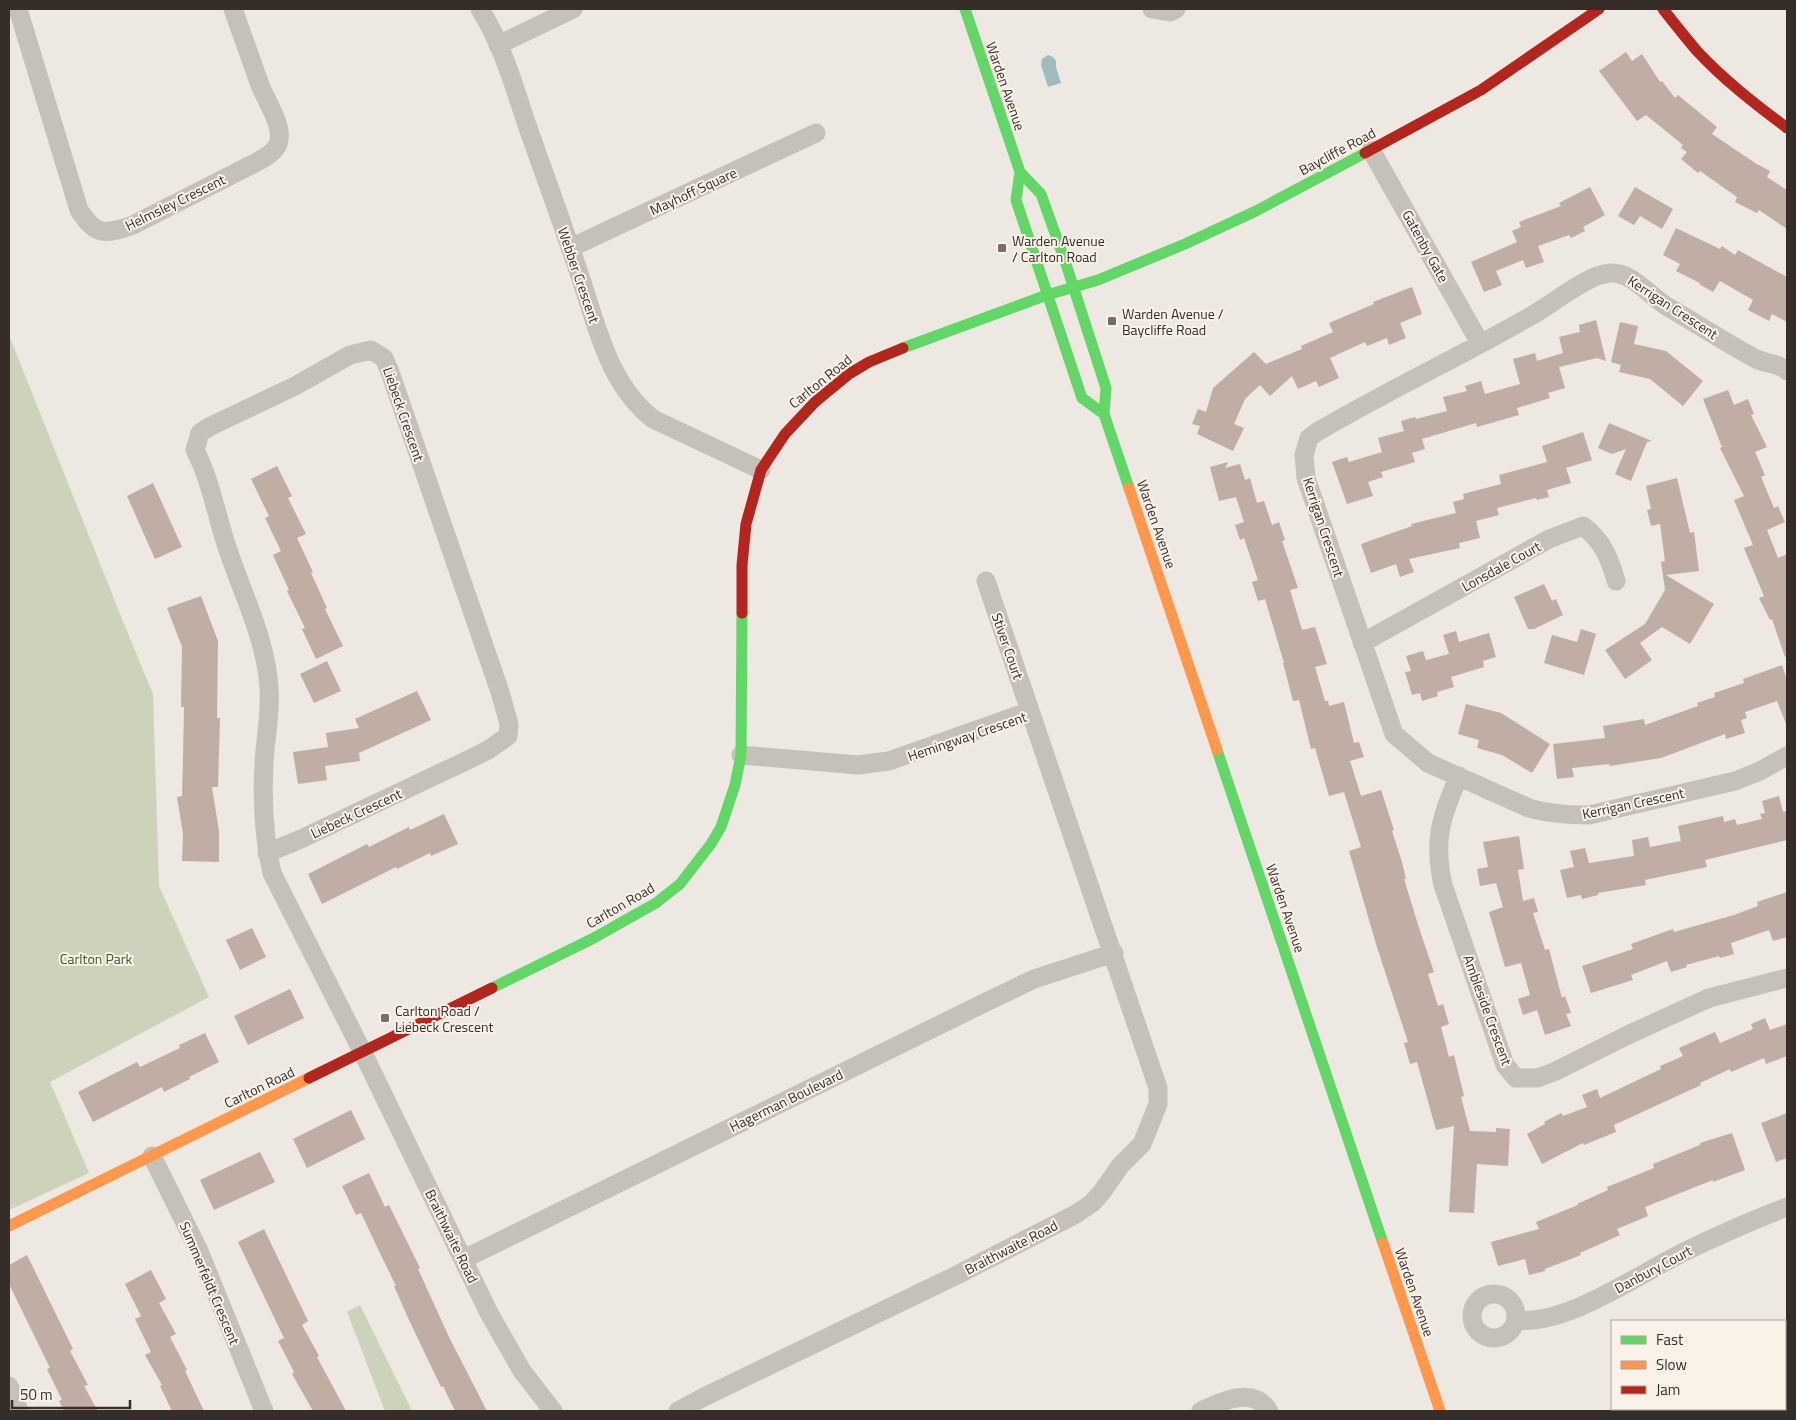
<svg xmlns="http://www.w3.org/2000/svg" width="1796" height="1420" viewBox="0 0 1796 1420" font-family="'Titillium Web',sans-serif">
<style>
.green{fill:#cdd3bb}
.water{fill:#9dbdbe}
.building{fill:#c0ada3}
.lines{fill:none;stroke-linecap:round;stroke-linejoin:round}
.street{stroke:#c6c0ba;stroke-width:19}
.fast{stroke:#63d668;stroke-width:11}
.slow{stroke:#ff974d;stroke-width:11}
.jam{stroke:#b3261e;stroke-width:11}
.poi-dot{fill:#776e69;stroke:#faf2e8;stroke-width:2}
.labels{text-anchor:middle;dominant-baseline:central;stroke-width:4;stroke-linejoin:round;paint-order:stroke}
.street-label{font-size:14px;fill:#372d28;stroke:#faf2e8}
.poi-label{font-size:14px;fill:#372d28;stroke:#faf2e8;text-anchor:start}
.park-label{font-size:14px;fill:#44552c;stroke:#faf2e8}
</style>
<rect width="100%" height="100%" fill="#ede8e1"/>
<!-- green -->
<path class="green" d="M9,335L124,624L153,694L159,886L209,997L50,1082L89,1173L9,1210Z
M360,1305L412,1411H385L347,1312Z"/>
<!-- water -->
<path class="water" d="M1048,55L1053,57L1056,61V67L1061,83L1048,87L1041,65L1042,59Z"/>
<!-- building -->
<path class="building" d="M1626,52L1632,61L1642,54L1660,82L1662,81L1675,98L1678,95L1717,127L1712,134L1755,163L1770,171L1767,177L1787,190V229L1759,210L1757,213L1735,202L1737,197L1700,171L1698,173L1681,159L1687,152L1681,148L1683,145L1646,115L1637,121L1599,71Z
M1590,187L1605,215L1583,227L1585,231L1571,238L1569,235L1538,246L1544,262L1526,268L1523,260L1496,271L1502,285L1484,292L1471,262L1517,242L1512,231L1521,227L1519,222L1561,206L1559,203Z
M1635,187L1673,209L1662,229L1640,216L1634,225L1618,216Z
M1676,228L1720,249L1722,246L1735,255L1738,250L1787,277V322L1772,314L1769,321L1748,310L1753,300L1720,281L1713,292L1699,284L1700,283L1676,271L1680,264L1663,255Z
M1412,287L1422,314L1400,323L1406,338L1389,345L1387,338L1367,346L1365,342L1330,358L1339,378L1319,387L1316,381L1298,389L1292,376L1270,396L1260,385L1245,399L1234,424L1244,428L1233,451L1197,434L1200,426L1192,424L1198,409L1206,412L1213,388L1254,352L1266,364L1302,349L1301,346L1333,332L1329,323L1374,304L1373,302Z
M1596,320L1606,361L1597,358L1559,367L1565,388L1548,393L1550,398L1517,408L1519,415L1477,427L1476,423L1422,439L1425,449L1412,453L1415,462L1381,472L1383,477L1368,482L1373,496L1347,504L1332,462L1347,457L1349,462L1382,452L1378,438L1404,431L1401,421L1415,417L1416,419L1447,411L1443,397L1467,391L1465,386L1481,381L1485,394L1520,384L1513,359L1535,353L1537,361L1563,353L1559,337L1580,332L1579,325Z
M1620,322L1638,326L1634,344L1666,351L1703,381L1683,406L1650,379L1619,372L1621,365L1611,362Z
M1728,390L1734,405L1748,399L1754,414L1751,415L1767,447L1755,452L1765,475L1761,477L1774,508L1778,506L1785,522L1767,530L1778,558L1787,554V656L1785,657L1772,619L1770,620L1759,598L1764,596L1744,548L1753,545L1734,500L1744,496L1720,448L1722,447L1703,399Z
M1609,423L1652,441L1647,442L1631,481L1615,474L1626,449L1612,454L1598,448Z
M1583,432L1592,460L1566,468L1571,483L1547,490L1549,497L1537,500L1536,498L1497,508L1499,515L1476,521L1480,538L1459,543L1460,548L1409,559L1414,572L1400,577L1396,564L1371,573L1361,544L1412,526L1411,524L1456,513L1453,502L1464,499L1463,494L1501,484L1499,475L1547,462L1542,446Z
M1228,462L1225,468L1240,464L1245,480L1250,478L1257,503L1264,501L1272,525L1279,522L1285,540L1282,541L1298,588L1290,590L1302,630L1315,627L1327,664L1315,667L1325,701H1328L1329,706L1344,702L1354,743L1359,742L1364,757L1350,761L1361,796L1381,790L1394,830L1392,831L1402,862L1406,879H1404L1420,931L1434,972L1428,974L1438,1006L1443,1004L1449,1024L1441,1027L1449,1057L1454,1055L1464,1096L1461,1097L1470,1131L1496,1132V1128L1510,1129L1508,1166L1477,1164L1474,1213L1449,1212L1454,1126L1436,1130L1417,1062L1410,1064L1404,1043L1408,1042L1376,944L1349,851L1361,847L1344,792L1329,796L1315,748L1311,749L1299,700L1293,701L1283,663H1284L1265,599L1258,601L1252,582L1258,580L1244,538L1240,540L1235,525L1244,522L1236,497L1219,501L1210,467Z
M277,466L292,496L288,498L306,534L297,538L313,572L311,573L327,608L325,609L343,646L316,659L302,629L305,628L287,591L289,590L273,555L281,551L265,518L269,516L251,479Z
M1677,478L1690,533L1694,532L1699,571L1666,575L1714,604L1690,644L1662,627L1640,643L1652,660L1625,679L1605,650L1645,624L1665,590L1661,562L1665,561L1660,524L1651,526L1647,510L1651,509L1646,486Z
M153,483L182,547L155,559L127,496Z
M1544,584L1552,601L1556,599L1563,615L1534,629H1528L1514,597Z
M201,596L218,641L217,718H220L218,787H212L219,831V862L182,861L183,834L177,797L182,796L183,757L184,707H181L182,647L167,608Z
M1581,629L1596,634L1584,675L1544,663L1552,635L1577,642Z
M1456,631L1459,642L1489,633L1496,657L1483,661L1484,667L1451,677L1454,687L1437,692L1438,696L1422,701L1420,693L1412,695L1405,672L1411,671L1406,656L1423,651L1426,660L1449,654L1443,635Z
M327,661L341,691L314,703L300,674Z
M1782,665L1787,680V724H1786L1777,701L1745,712L1747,718L1741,720L1745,733L1726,739L1725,734L1661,758L1610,766L1609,764L1572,768L1574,777L1557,779L1553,744L1605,738L1603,726L1644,719L1645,725L1698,706L1697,703L1715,697L1714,693L1744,683L1743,679Z
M417,691L431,720L359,753L360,761L325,766L327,780L298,784L293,752L328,747L326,733L359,728L355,719Z
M1466,704L1501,713L1550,744L1532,773L1502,755L1477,748L1479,740L1458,734Z
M1779,796L1783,812L1787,811V840L1705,860L1707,867L1645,880L1646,885L1598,893V895L1582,899L1581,895L1567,898L1560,870L1574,867L1570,851L1585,848L1589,863L1634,856L1632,840L1648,837L1650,847L1681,841L1678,826L1723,816L1724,822L1735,819L1737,825L1762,819L1760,814L1765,813L1762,801Z
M444,814L458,844L431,856L430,853L397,869L396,867L322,904L308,874L367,844L369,847L409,827L410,830Z
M1519,836L1524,869L1518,870L1523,901L1534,898L1538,912L1533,913L1545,950L1549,949L1562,998L1565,996L1571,1013L1566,1014L1571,1026L1545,1035L1537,1010L1523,1015L1518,999L1530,995L1521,963L1505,967L1489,912L1503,907L1496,883L1480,886L1477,869L1488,867L1483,842Z
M1787,892V937L1773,941L1769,930L1731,943L1734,954L1720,958L1719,956L1686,965L1687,967L1671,972L1667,961L1631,975L1633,980L1591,993L1582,966L1633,949L1631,944L1673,929L1674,932L1734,915L1758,906L1757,902Z
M252,928L266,957L240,970L226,940Z
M290,989L304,1018L248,1045L234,1016Z
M1765,1018L1770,1030L1787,1024V1056L1766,1064L1764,1058L1731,1072L1730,1069L1700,1083L1701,1085L1614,1125L1616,1132L1584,1145L1583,1143L1542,1164L1527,1134L1545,1124L1544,1122L1561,1113L1563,1116L1587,1107L1582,1095L1597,1089L1600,1098L1661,1069L1660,1066L1683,1056L1679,1048L1715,1032L1720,1043L1753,1029L1751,1024Z
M205,1033L219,1062L189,1077L190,1079L164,1092L162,1087L93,1122L78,1092L137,1062L140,1067L180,1048L179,1045Z
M351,1110L365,1139L307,1168L293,1139Z
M1787,1113V1158L1776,1162L1761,1123Z
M1732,1133L1745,1170L1713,1182V1180L1645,1207L1648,1216L1617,1229L1620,1235L1580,1253L1581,1255L1545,1269V1271L1529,1275L1525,1259L1498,1266L1491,1242L1539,1229L1536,1222L1578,1205L1577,1204L1608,1190L1607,1187L1654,1168L1653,1164L1700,1145V1143Z
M260,1152L275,1182L214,1210L200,1180Z
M369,1173L385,1207L389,1205L420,1268L418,1269L449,1337L487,1411H455L443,1386L441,1387L409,1320L394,1286H396L377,1247L361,1213L356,1215L342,1186Z
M264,1229L308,1321L302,1325L319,1356L317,1357L346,1411H313L292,1374L294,1372L278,1341L284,1338L238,1242Z
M27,1255L73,1349L70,1351L88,1385L84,1386L98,1411H64L59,1401L62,1400L47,1369L50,1368L9,1284V1265Z
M151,1270L166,1299L159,1303L176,1334L170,1337L187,1370L185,1371L204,1411H172L160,1386L162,1385L145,1355L151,1352L135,1319L141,1316L125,1284Z"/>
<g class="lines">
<!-- street -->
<path class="street" d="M18,9L79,210C96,236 104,235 133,225L251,165C261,160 278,152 279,140C282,124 266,100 260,85C251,60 242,34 233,9
M480,9C502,44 514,86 527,125C545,176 564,228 581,279C598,330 609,384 653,419L761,470
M1152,9L1170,12L1176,9
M498,45L573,9
M1371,150L1480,343
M570,248L816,133
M1787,371C1779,363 1767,364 1756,359C1726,343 1697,324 1668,307C1650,297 1633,272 1610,273C1588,274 1551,305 1531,316C1461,356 1387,391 1317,432L1309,438L1304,455L1306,478L1394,734L1428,763L1529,808C1549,814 1568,815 1589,815L1735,781L1760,771L1787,756
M1362,643L1549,539L1583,526C1602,540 1610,559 1616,581
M741,755L858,765L889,761L1030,711
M1459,776C1441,816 1433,841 1443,885L1505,1065L1516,1078H1538L1556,1071L1630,1034L1709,998L1787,978
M267,853L301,839L470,759L488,750L508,736L509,724L500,692L390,372L384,358L371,350L350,355L295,386L209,427L200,433L195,450C210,479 216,513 226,544C241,591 266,638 269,688C271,714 265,739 264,764C262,800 264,838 272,873L363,1053L489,1313L522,1371L553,1411
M152,1156L199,1251L264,1411
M464,1259L980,1005L1034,979L1114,953
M1472 1316a22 22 0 1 1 44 0a22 22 0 1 1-44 0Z
M1516,1320C1567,1326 1640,1273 1686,1251C1719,1235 1753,1220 1787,1207
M9,1386L19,1411
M678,1411L704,1397L955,1276L1076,1214L1092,1203L1102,1192L1120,1166L1142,1144L1158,1104V1088L986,581
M1201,1411C1222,1401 1253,1386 1269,1411"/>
<!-- fast -->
<path class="fast" d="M965,9L1020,172L1016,200L1082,398L1104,414
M1020,172L1041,194L1065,261L1106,388L1104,414L1129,488
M903,348L1047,295L1098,280L1185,244L1256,211L1365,153
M1217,750L1383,1243
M492,988L592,939L656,903L680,884L711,844L721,827L735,785L741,755L742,613"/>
<!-- slow -->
<path class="slow" d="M1129,488L1217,750
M9,1226L309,1078
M1383,1243L1440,1411"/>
<!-- jam -->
<path class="jam" d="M1663,9C1674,23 1685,37 1697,51C1724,80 1755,104 1787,128
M1365,153L1481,90L1599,9
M742,613V565L746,524L761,470L785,434L815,402L849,374L869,362L903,348
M309,1078L492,988"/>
</g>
<!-- markers -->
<g class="poi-dot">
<rect x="997" y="243" width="10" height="10" rx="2.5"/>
<rect x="1107" y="316" width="10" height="10" rx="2.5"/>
<rect x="380" y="1013" width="10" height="10" rx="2.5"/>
</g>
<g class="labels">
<!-- street labels -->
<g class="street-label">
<text transform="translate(1006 86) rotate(71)">Warden Avenue</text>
<text transform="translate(1337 151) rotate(-28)">Baycliffe Road</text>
<text transform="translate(693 191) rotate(-25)">Mayhoff Square</text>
<text transform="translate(175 202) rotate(-26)">Helmsley Crescent</text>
<text transform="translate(1426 246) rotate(61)">Gatenby Gate</text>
<text transform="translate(579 275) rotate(71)">Webber Crescent</text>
<text transform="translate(1673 307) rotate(33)">Kerrigan Crescent</text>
<text transform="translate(820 381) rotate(-39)">Carlton Road</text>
<text transform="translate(404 414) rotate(71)">Liebeck Crescent</text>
<text transform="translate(1157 524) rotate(71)">Warden Avenue</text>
<text transform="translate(1324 527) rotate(72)">Kerrigan Crescent</text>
<text transform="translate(1501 566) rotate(-29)">Lonsdale Court</text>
<text transform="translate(1008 646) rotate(71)">Stiver Court</text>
<text transform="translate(967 736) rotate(-19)">Hemingway Crescent</text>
<text transform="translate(1633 803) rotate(-12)">Kerrigan Crescent</text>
<text transform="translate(356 813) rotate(-25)">Liebeck Crescent</text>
<text transform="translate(620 905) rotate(-30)">Carlton Road</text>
<text transform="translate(1286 908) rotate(71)">Warden Avenue</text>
<text transform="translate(1488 1010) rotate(70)">Ambleside Crescent</text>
<text transform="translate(259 1087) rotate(-26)">Carlton Road</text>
<text transform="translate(786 1100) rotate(-26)">Hagerman Boulevard</text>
<text transform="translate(452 1236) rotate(64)">Braithwaite Road</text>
<text transform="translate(1011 1247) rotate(-27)">Braithwaite Road</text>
<text transform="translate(1653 1269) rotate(-28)">Danbury Court</text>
<text transform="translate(210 1283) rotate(67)">Summerfeldt Crescent</text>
<text transform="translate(1415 1292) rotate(71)">Warden Avenue</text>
</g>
<!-- poi labels -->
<g class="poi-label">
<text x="1012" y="240">Warden Avenue<tspan x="1012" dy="16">/ Carlton Road</tspan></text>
<text x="1122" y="313">Warden Avenue /<tspan x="1122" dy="16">Baycliffe Road</tspan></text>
<text x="395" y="1010">Carlton Road /<tspan x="395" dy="16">Liebeck Crescent</tspan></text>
</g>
<!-- park labels -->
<g class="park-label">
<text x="96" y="958">Carlton Park</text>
</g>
</g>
<!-- border -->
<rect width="1796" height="1420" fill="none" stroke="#372d28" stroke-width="20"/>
<!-- legend -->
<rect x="1611" y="1320" width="175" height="90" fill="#faf2e8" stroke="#aca39b"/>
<rect x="1621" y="1336" width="25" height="8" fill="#63d668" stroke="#aca39b"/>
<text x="1656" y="1345" font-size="15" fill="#372d28">Fast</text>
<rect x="1621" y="1361" width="25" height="8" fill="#ff974d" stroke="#aca39b"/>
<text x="1656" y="1370" font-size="15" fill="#372d28">Slow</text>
<rect x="1621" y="1386" width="25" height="8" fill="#b3261e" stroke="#aca39b"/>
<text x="1656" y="1395" font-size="15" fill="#372d28">Jam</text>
<!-- scale -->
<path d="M12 1400v8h118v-8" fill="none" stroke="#372d28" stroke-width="2.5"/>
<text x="20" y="1400" font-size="15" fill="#372d28" stroke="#faf2e8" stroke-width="4" paint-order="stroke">50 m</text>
</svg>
